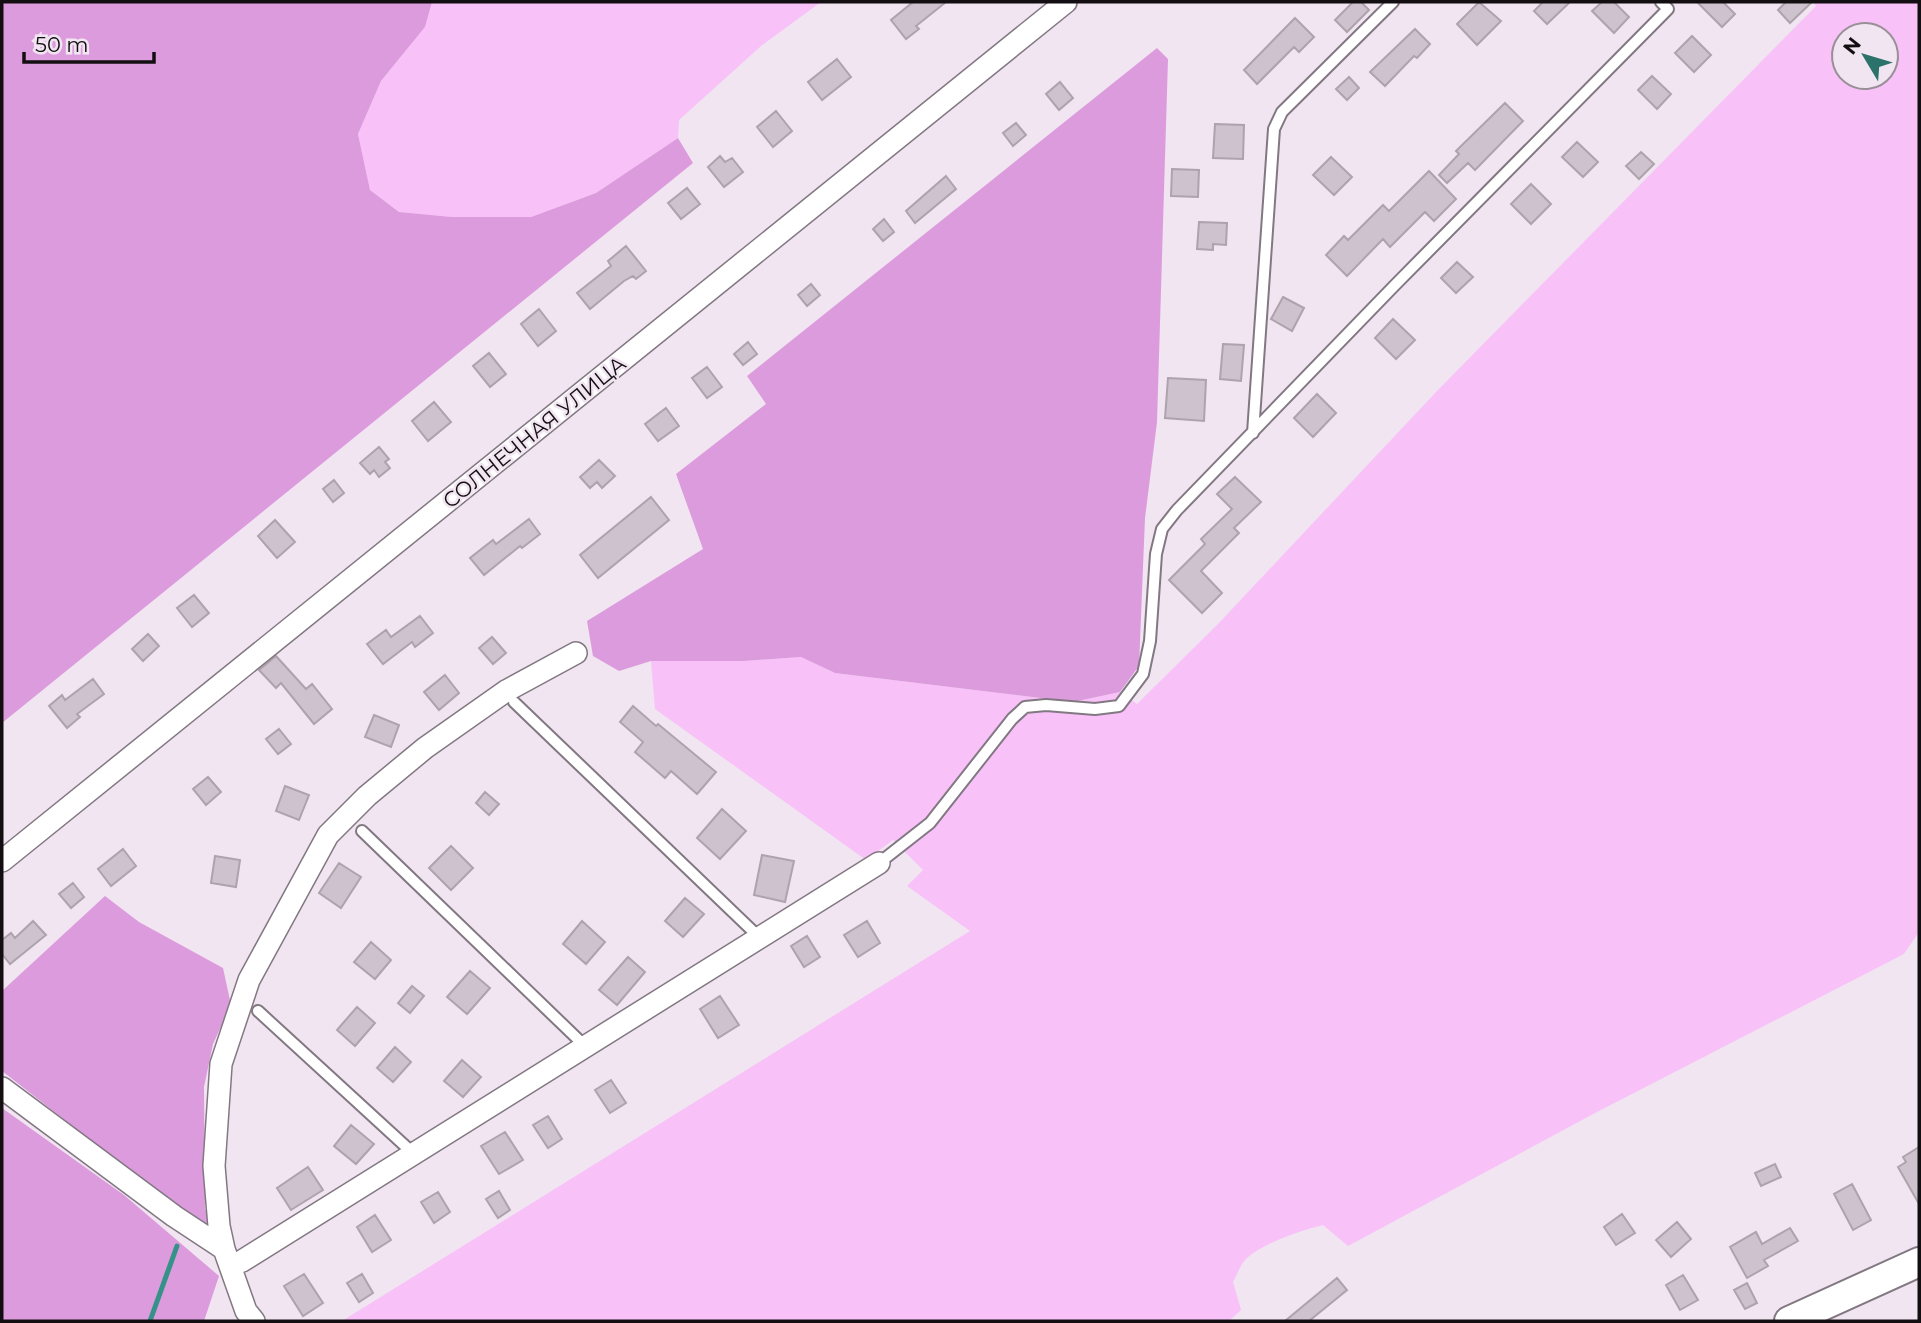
<svg xmlns="http://www.w3.org/2000/svg" width="1921" height="1323" viewBox="0 0 1921 1323" font-family="Montserrat,sans-serif">
<style>
.green{fill:#f8c1f8;fill-rule:evenodd}
.forest{fill:#dc9bdd}
.lines{fill:none;stroke-linecap:round;stroke-linejoin:round}
.stream{stroke:#369288;stroke-width:5}
.building{fill:#cdc2cd;stroke:#aea3ad;stroke-width:2}
.lane-casing{stroke:#827882;stroke-width:14}
.street-casing{stroke:#827882;stroke-width:24}
.secondary-casing{stroke:#827882;stroke-width:32}
.lane{stroke:#fff;stroke-width:10}
.street{stroke:#fff;stroke-width:21}
.secondary{stroke:#fff;stroke-width:28}
.labels{text-anchor:middle;dominant-baseline:central;stroke-width:5;stroke-linejoin:round;paint-order:stroke}
.street-label{font-size:21px;fill:#120e11;stroke:#f1e5f1}
</style>
<rect width="100%" height="100%" fill="#f1e5f1"/>
<!-- green -->
<path class="green" d="M432,2H821L761,46L679,120L678,138L596,193L531,217H452L399,212L370,190L358,134L381,81L425,27Z
M1813,2H1919V932L1904,954L1595,1113L1348,1246L1323,1225C1303,1230 1263,1243 1247,1258C1241,1263 1237,1275 1233,1282L1241,1310L1229,1321H342L970,931L907,886L923,870L893,840L866,860L655,709L651,661H744L801,657L835,673L1073,702L1120,692L1137,704L1217,625L1437,391L1816,6ZM1844,35H1886V77H1844Z"/>
<!-- forest -->
<path class="forest" d="M2,2H432L425,27L381,81L358,134L370,190L399,212L452,217H531L596,193L678,138L693,163L2,723Z
M1157,48L1168,59L1157,422L1145,518L1139,666L1120,692L1073,702L835,673L801,657L744,661H651L619,671L593,656L587,621L703,549L676,474L766,404L747,376Z
M105,896L139,922L223,968L231,1005L213,1044L204,1087L205,1208L210,1227L148,1185L2,1071V991Z
M2,1108L124,1195L219,1276L204,1321H2Z"/>
<g class="lines">
<!-- stream -->
<path class="stream" d="M150,1321L177,1246"/>
</g>
<!-- building -->
<path class="building" d="M913,2H946L916,26L919,29L906,39L891,20Z
M1353,2H1361L1369,10L1347,32L1335,20Z
M1479,2L1501,21L1477,45L1457,24Z
M1543,2H1570L1547,24L1534,11Z
M1602,2H1614L1629,17L1614,33L1592,11Z
M1697,2H1723L1735,14L1722,27Z
M1786,2H1812L1790,23L1778,10Z
M1295,18L1314,37L1299,52L1294,47L1257,84L1244,70Z
M1415,29L1430,44L1417,58L1414,56L1385,86L1370,72Z
M1692,36L1711,55L1694,72L1675,53Z
M837,59L851,77L822,100L808,82Z
M1652,76L1671,94L1657,109L1638,90Z
M1349,77L1359,88L1347,100L1336,89Z
M1060,82L1073,98L1059,110L1046,94Z
M1505,103L1523,121L1475,170L1468,163L1447,183L1439,175L1459,154L1456,151Z
M776,111L792,131L773,147L757,127Z
M1016,123L1026,135L1013,146L1003,133Z
M1215,124L1244,125L1243,159L1213,158Z
M1577,142L1598,162L1583,177L1562,157Z
M1641,152L1654,164L1639,179L1626,166Z
M720,156L725,162L732,158L743,172L724,187L708,167Z
M1331,157L1352,177L1334,195L1313,175Z
M1172,169L1199,170L1198,197L1171,196Z
M1429,171L1456,199L1434,221L1425,212L1390,247L1383,239L1347,276L1326,255L1344,236L1348,240L1383,205L1389,211Z
M946,176L956,189L915,223L906,211Z
M1531,184L1551,204L1531,224L1511,204Z
M687,188L700,204L681,219L668,203Z
M884,219L894,232L883,241L873,229Z
M1199,222L1227,223L1226,245L1213,244V250L1197,249Z
M626,246L646,271L636,279L633,276L624,281L590,309L577,293L611,266L608,261Z
M1457,262L1473,277L1456,293L1441,278Z
M811,284L820,295L807,306L798,295Z
M1283,297L1304,308L1292,331L1271,319Z
M539,309L556,331L538,346L521,324Z
M1393,319L1415,340L1396,359L1375,338Z
M748,342L757,354L743,365L734,354Z
M1223,344L1244,345L1241,381L1220,379Z
M489,353L506,374L490,387L473,366Z
M707,367L722,387L707,398L692,378Z
M1168,378L1206,380L1204,421L1165,418Z
M1317,394L1336,413L1313,437L1294,418Z
M434,402L451,422L428,441L412,421Z
M666,408L679,426L658,441L645,424Z
M379,447L389,459L385,462L390,468L379,477L374,470L370,474L360,463Z
M599,460L615,476L602,488L597,482L590,488L580,477Z
M1235,477L1261,502L1234,528L1239,533L1201,571L1222,593L1202,613L1169,580L1205,544L1201,539L1232,509L1217,494Z
M334,480L344,493L333,502L323,489Z
M651,497L669,520L598,578L580,555Z
M529,519L540,534L522,548L520,546L484,575L470,558L493,540L496,544Z
M275,520L295,542L277,558L258,536Z
M194,595L209,613L192,627L177,608Z
M420,616L433,633L415,647L412,642L383,664L367,644L386,630L391,637Z
M148,634L159,646L143,661L132,649Z
M492,637L506,653L493,664L479,648Z
M276,656L306,689L312,684L332,709L314,724L281,683L276,688L259,670Z
M445,675L459,693L439,710L424,692Z
M93,679L104,694L77,714L80,717L67,728L49,706L62,695L65,700Z
M633,706L656,726L658,724L716,772L697,794L671,771L665,778L635,752L643,742L620,722Z
M374,715L399,725L391,747L365,737Z
M279,729L291,744L278,754L266,739Z
M208,777L221,792L206,805L193,789Z
M285,786L309,795L299,820L276,811Z
M485,792L499,804L489,815L476,803Z
M722,809L746,831L720,859L697,838Z
M451,846L473,868L451,890L429,868Z
M123,849L136,866L111,886L98,869Z
M762,855L794,861L785,902L754,895Z
M215,856L240,860L236,887L211,883Z
M339,863L361,877L341,908L319,893Z
M73,883L84,897L71,908L59,894Z
M685,898L704,914L683,937L665,921Z
M33,921L46,935L10,964L2,954V940L11,933L15,938Z
M582,921L605,942L586,964L563,944Z
M867,921L880,943L858,957L844,935Z
M807,936L820,957L804,967L791,946Z
M371,942L391,960L375,979L354,962Z
M628,957L645,972L617,1005L599,990Z
M470,971L490,988L467,1014L447,997Z
M412,986L424,996L410,1013L398,1003Z
M720,996L739,1025L718,1038L700,1009Z
M357,1007L375,1023L355,1046L337,1030Z
M395,1047L411,1062L393,1082L377,1068Z
M462,1060L481,1077L463,1097L444,1081Z
M611,1080L626,1103L610,1113L595,1090Z
M548,1116L562,1139L548,1148L533,1125Z
M351,1125L374,1144L356,1164L334,1146Z
M505,1132L523,1160L499,1174L481,1146Z
M1919,1147V1204L1898,1167L1906,1162L1903,1157Z
M1775,1164L1781,1177L1761,1186L1755,1173Z
M308,1167L323,1190L291,1210L277,1188Z
M1852,1184L1871,1220L1853,1230L1834,1194Z
M499,1191L510,1210L498,1218L486,1199Z
M438,1192L450,1212L434,1223L421,1202Z
M1622,1214L1635,1233L1616,1245L1604,1227Z
M375,1215L391,1240L372,1252L357,1227Z
M1677,1222L1691,1239L1671,1257L1656,1240Z
M1790,1228L1798,1241L1764,1260L1768,1266L1747,1278L1730,1247L1756,1232L1762,1244Z
M304,1274L323,1303L303,1316L284,1286Z
M362,1274L373,1293L359,1302L347,1283Z
M1683,1275L1698,1300L1680,1310L1666,1285Z
M1337,1278L1347,1290L1309,1321H1285Z
M1747,1283L1757,1303L1745,1309L1734,1290Z"/>
<g class="lines">
<defs>
<path id="lane" d="M1253,433L1274,129L1282,112L1393,2
M514,702L760,938
M362,831L586,1047
M879,863L930,823L1012,719L1025,707L1046,705L1095,709L1119,706L1143,674L1150,641L1156,554L1162,529L1177,510L1395,285L1668,9L1661,2
M258,1011L414,1154"/>
<path id="street" d="M2,861L1066,2
M2,1088L174,1216L224,1249L246,1311L254,1321
M224,1249L219,1226L214,1166L221,1064L249,980L328,835L367,796L425,748L506,691L576,653
M230,1266L242,1261L879,863"/>
<path id="secondary" d="M1789,1321L1919,1262"/>
</defs>
<!-- lane casing -->
<use href="#lane" class="lane-casing"/>
<!-- street casing -->
<use href="#street" class="street-casing"/>
<!-- secondary casing -->
<use href="#secondary" class="secondary-casing"/>
<!-- lane -->
<use href="#lane" class="lane"/>
<!-- street -->
<use href="#street" class="street"/>
<!-- secondary -->
<use href="#secondary" class="secondary"/>
</g>
<g class="labels">
<!-- street labels -->
<g class="street-label">
<text transform="translate(534 432) rotate(-39)">СОЛНЕЧНАЯ УЛИЦА</text>
</g>
</g>
<!-- border -->
<rect width="1921" height="1323" fill="none" stroke="#120e11" stroke-width="7"/>
<!-- north arrow -->
<g transform="translate(1865 56) rotate(308)"><circle r="33" fill="#f1e5f1" stroke="#988f97" stroke-width="2"/>
<path d="M0-5L12 26L0 18L-12 26Z" fill="#2b736a"/>
<text y="-10" font-size="19" font-weight="bold" text-anchor="middle" fill="#120e11">N</text>
</g>
<!-- scale -->
<path d="M24 52v10h130v-10" fill="none" stroke="#120e11" stroke-width="3.5"/>
<text x="35" y="52" font-size="21" fill="#120e11" stroke="#f1e5f1" stroke-width="5" paint-order="stroke">50 m</text>
</svg>
